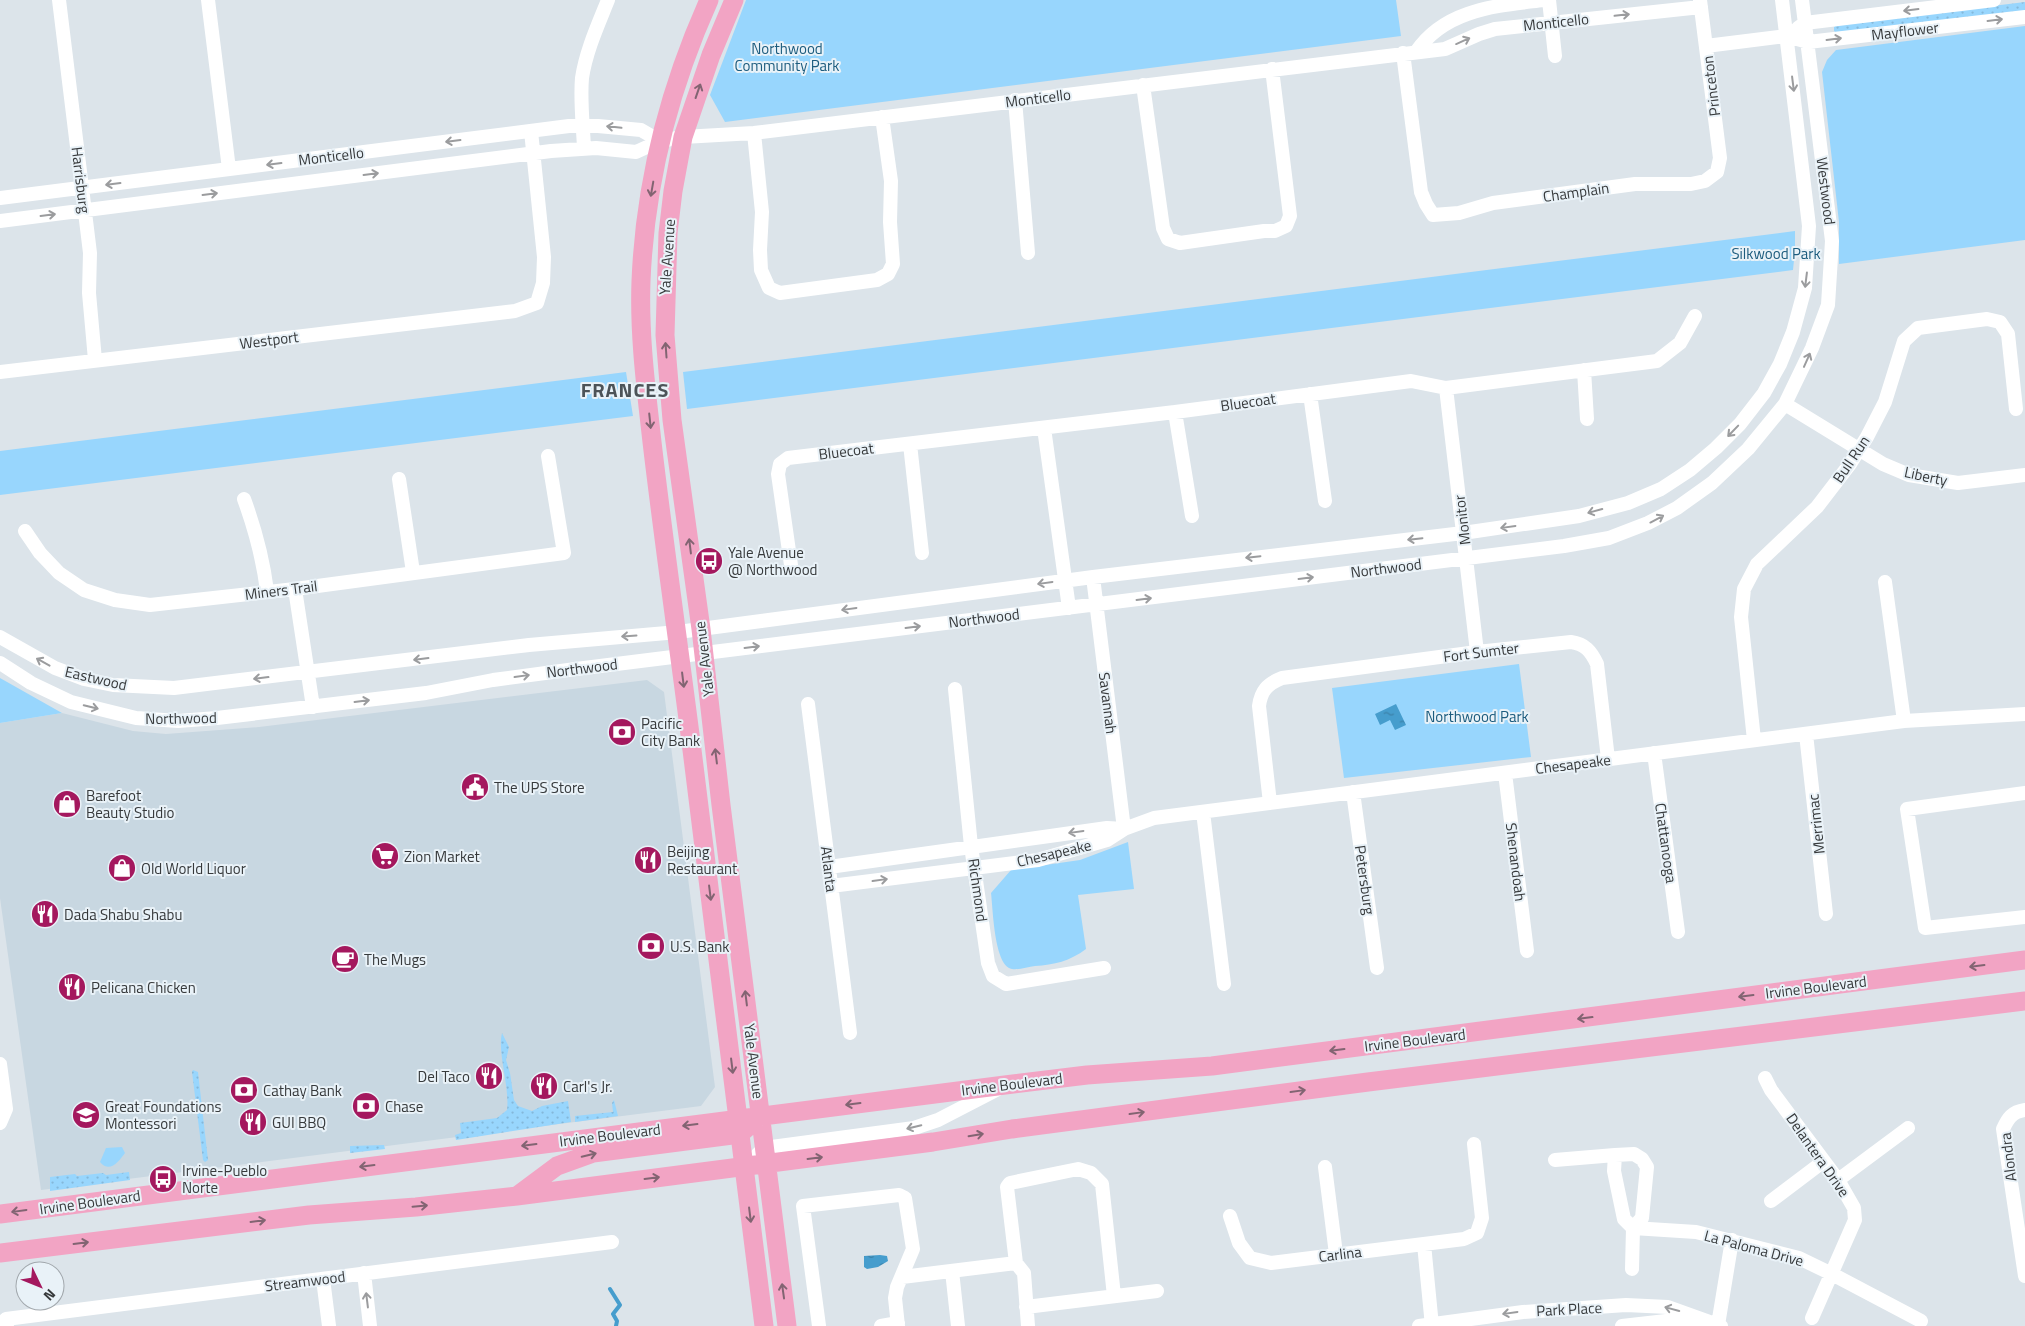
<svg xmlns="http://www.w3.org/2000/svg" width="2025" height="1326" viewBox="0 0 2025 1326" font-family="'Titillium Web',sans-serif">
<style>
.built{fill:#c8d7e1}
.grass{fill:url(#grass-dots)}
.green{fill:#98d6fd}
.water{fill:url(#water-ripples)}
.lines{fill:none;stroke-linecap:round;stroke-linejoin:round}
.stream{stroke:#469dcd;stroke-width:4}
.minor{stroke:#fff;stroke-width:14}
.major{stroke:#f2a4c4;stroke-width:19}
.oneway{stroke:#9b9c9e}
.oneway2{stroke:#826472}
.labels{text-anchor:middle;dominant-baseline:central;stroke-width:4;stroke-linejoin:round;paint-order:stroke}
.street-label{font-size:15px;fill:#373a3c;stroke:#e9f2f8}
.park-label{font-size:15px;fill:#1c5c7e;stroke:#e9f2f8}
.poi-label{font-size:15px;fill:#373a3c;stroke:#e9f2f8;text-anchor:start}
.district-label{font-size:20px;font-weight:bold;letter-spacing:1px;fill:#4c5358;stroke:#e9f2f8}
</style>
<defs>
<pattern id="grass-dots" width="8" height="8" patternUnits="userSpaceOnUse" patternTransform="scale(1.25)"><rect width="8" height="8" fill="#98d6fd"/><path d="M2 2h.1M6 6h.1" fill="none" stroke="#84b8da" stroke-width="1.8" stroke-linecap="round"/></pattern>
<pattern id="water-ripples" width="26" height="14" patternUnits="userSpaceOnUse" patternTransform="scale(1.25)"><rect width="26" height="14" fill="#469dcd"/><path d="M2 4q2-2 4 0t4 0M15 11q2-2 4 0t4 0" fill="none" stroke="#3b81a8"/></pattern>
</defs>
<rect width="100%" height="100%" fill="#dce4ea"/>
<!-- built -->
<path class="built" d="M647,680L664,692L715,1087L701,1106L41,1190L0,898V723L62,713L133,731L166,734L259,727Z"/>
<!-- grass -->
<path class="grass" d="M2025,2V11L1838,34L1834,31V27L1837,25Z
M502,1033L509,1047L506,1060L510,1073L514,1100L518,1106L532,1111L542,1106L568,1101L571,1122L456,1140L455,1135L461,1133L460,1123L497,1118L507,1110C510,1087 497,1052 502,1033Z
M193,1070L198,1072L208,1160L205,1162L203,1160L192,1072Z
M614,1100L618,1116L575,1122V1116L613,1112L612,1103Z
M384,1145L385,1149L350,1153V1146Z
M129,1172L130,1180L50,1191V1177L75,1174L77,1176L103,1173L106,1175Z"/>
<!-- green -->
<path class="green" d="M746,0H1396L1401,36L725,122L710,95Z
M2025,26V240L1839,264V222L1822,72L1827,60L1836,50Z
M1795,231V250L1793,270L687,409L683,372Z
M626,372L633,416L0,495V451Z
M1519,664L1531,757L1344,778L1332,688Z
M0,678L62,713L0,723Z
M1128,842L1134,889L1078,895L1086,949C1070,961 1054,965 1035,966C1028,967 1019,970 1012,969C994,966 993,908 991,893L1011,870L1080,860Z
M122,1147L125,1153C119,1161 110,1174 100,1162L106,1148Z"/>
<!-- water -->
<path class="water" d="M1396,704L1406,725L1395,730L1390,720L1380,725L1375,714Z
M880,1255L887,1256L888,1261L878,1267L867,1269L864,1267V1256Z"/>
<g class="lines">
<!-- stream -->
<path class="stream" d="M610,1289L620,1305L613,1314L617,1321L616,1326"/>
<!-- minor -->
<path class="minor" d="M59,0L90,253L89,293L95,360
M208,0L229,169
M1549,0L1555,56
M1798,28L1805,23L1994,0
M1706,46L1786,36L1808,42L2025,17
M1416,52C1445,9 1496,6 1543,0
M1403,53L1421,192L1426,204L1433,215L1459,213L1493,203L1635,184H1691L1705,181L1717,172L1720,158L1700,0
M1143,85L1163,228L1168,239L1180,243L1264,231H1275L1286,226L1290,216L1272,69
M1015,100L1028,253
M754,133L762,212L760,250L761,270L769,288L780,293L877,280L888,274L893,264L890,222L891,181L882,117
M584,148C583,125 580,100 582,78C586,51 598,25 608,0
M0,198L569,126H598L641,130L660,141
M0,221L551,151L596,148L636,152L660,141L683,137L754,133L1445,49L1479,34L1495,29L1701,7
M1584,370L1587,419
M0,372L515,311L537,303L543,283L544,257L531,131
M1446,388L1477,652
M1310,394L1325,501
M1785,404L1883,464L1909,475L1958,483L2025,475
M1175,412L1192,516
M1044,428L1069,608
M910,444L922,553
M399,479L413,572
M244,499C255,529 263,559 267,591
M25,531L40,553L59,573L84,590L115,600L150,605L295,589L564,553L548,456
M791,565L778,474L780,464L788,458L1175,412L1411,381L1446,388L1657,361L1680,343L1695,316
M1093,577L1124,829
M1885,582L1904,721
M295,589L313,707
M0,637L55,668L84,679L113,685L174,688L529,645L678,632L1093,577L1463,533L1579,516L1628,503L1661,489L1690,470L1716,448L1740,424L1764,393L1780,364L1793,332L1805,288L1809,226L1782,0
M0,663L31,683L71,702L136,718L178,721L217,718L426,693L493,680L568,670L1564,546L1609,538L1648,523L1677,508L1712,483L1748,449L1785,404L1812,348L1828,305L1832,241L1802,0
M955,689L971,846L988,963L993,976L1006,984L1104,968
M808,704L850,1033
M1806,734L1826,914
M1754,740L1741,617L1744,589L1757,564L1817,507L1850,464L1867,437L1885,402L1904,341L1918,328L1987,319L2000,322L2008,334L2016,409
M1654,753L1678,932
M1505,773L1527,951
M1353,792L1377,968
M2025,793L1907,809L1925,928L2025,917
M1270,803L1259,706C1261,691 1267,684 1282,678L1477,652L1571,642C1585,644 1591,651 1597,664L1608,759
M1203,812L1224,984
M829,867L1107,828L1124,829
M831,886L1038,860L1107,840L1124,829L1154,818L1904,721L2025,714
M0,1064L6,1109L0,1123
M1765,1078L1771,1090L1838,1180L1854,1208L1855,1220L1812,1318
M2025,1110C2012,1112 2008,1118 2003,1129L2025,1276
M757,1155L764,1148L914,1128L938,1120L998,1089
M1615,1155L1634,1154L1642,1159L1647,1167L1642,1218L1633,1228L1632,1269
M1555,1160L1615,1155L1614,1171L1624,1219L1633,1228L1696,1232L1799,1258L1832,1274L1921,1321
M1325,1167L1336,1254
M1838,1180L1908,1128
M1771,1201L1824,1161
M1230,1216L1239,1243L1250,1258L1271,1263L1464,1239L1477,1233L1482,1218L1474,1144
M1424,1244L1432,1326
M952,1271L958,1326
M364,1273L370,1326
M902,1277L1016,1263
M323,1279L329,1326
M1026,1307L1157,1291
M1718,1325L1732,1240
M7,1326L6,1319L612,1242
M819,1326L803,1206L899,1195L905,1198L913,1249L897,1287L895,1298L898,1326
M881,1326L898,1323
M1028,1326L1024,1273L1016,1263L1007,1187L1010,1183L1078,1169L1091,1173L1102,1184L1114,1296
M1419,1326L1523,1312L1626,1305L1668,1307L1721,1326
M1622,1326L1666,1321L1702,1324"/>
<!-- major -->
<path class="major" d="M709,0C669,89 645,183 641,281C639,335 646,388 652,442C664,545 679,647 692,750C716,942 739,1134 764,1326
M734,0L711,55L683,137L673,191L668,233L665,335L672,420L701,629L721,805L787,1326
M518,1195L557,1166L593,1153L740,1134L749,1126
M0,1214L1005,1085L1087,1075L1212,1066L2025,960
M0,1253L309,1215L416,1207L517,1196L933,1142L1012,1129L1368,1082L2025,1001"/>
</g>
<!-- one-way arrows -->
<defs><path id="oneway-shaft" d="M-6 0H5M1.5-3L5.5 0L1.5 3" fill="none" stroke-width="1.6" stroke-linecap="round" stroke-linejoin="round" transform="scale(1.25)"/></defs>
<g class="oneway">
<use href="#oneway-shaft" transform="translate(1911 10) rotate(173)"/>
<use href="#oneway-shaft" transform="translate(1622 15) rotate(-6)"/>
<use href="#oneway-shaft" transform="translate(1995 20) rotate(-7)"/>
<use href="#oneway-shaft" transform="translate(1834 39) rotate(-7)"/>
<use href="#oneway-shaft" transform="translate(1463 41) rotate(-24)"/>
<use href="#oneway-shaft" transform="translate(1793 84) rotate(83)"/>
<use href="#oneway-shaft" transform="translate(614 127) rotate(-174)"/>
<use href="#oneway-shaft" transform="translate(453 141) rotate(173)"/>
<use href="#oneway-shaft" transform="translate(274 164) rotate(173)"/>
<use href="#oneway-shaft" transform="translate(371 174) rotate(-7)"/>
<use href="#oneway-shaft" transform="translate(113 184) rotate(173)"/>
<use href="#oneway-shaft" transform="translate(210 194) rotate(-7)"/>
<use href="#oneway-shaft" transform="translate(48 215) rotate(-7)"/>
<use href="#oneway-shaft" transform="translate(1806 280) rotate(97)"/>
<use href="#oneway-shaft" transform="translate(1807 360) rotate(-66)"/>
<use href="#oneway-shaft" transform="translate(1733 431) rotate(134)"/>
<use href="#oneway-shaft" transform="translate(1595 511) rotate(165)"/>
<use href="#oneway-shaft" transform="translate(1657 519) rotate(-28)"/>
<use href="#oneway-shaft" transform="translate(1508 527) rotate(172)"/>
<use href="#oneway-shaft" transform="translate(1415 539) rotate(174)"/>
<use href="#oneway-shaft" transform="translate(1253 557) rotate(174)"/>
<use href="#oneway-shaft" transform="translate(1306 578) rotate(-7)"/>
<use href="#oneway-shaft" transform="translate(1045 583) rotate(172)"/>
<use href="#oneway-shaft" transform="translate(1144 599) rotate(-7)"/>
<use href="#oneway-shaft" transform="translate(849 609) rotate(172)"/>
<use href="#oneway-shaft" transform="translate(913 627) rotate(-7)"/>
<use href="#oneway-shaft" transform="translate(629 636) rotate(176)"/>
<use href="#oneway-shaft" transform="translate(752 647) rotate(-7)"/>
<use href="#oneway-shaft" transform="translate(421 659) rotate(173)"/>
<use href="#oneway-shaft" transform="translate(43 662) rotate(-151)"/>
<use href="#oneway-shaft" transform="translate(522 676) rotate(-8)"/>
<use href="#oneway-shaft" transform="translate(261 678) rotate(173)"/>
<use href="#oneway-shaft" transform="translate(362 701) rotate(-7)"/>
<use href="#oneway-shaft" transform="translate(91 707) rotate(14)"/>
<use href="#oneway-shaft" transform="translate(1076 832) rotate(172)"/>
<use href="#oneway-shaft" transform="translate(880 880) rotate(-8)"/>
<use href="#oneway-shaft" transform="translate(914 1127) rotate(167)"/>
<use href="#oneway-shaft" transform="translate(367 1300) rotate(-97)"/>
<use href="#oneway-shaft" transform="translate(1672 1309) rotate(-165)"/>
<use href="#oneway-shaft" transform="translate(1510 1313) rotate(172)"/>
</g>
<g class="oneway2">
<use href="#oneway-shaft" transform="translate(698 91) rotate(-71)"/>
<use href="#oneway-shaft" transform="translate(652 189) rotate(100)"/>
<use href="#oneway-shaft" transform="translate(666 350) rotate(-94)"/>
<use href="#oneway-shaft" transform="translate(650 421) rotate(84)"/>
<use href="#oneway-shaft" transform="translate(690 546) rotate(-97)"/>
<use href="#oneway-shaft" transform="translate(683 680) rotate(83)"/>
<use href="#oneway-shaft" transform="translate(716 756) rotate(-97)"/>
<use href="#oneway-shaft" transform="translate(710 893) rotate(83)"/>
<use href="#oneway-shaft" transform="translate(1977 966) rotate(173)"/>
<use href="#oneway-shaft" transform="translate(1746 996) rotate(173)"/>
<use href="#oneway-shaft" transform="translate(746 998) rotate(-97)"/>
<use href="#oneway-shaft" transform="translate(1585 1018) rotate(173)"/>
<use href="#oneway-shaft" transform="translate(1337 1050) rotate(173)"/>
<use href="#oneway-shaft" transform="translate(732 1066) rotate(83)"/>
<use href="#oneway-shaft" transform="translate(1298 1091) rotate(-8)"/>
<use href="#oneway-shaft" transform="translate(853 1104) rotate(173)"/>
<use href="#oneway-shaft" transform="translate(1137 1113) rotate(-8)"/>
<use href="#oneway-shaft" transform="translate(690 1125) rotate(173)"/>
<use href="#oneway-shaft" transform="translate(976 1135) rotate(-9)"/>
<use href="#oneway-shaft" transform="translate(529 1145) rotate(173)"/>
<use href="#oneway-shaft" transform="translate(589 1155) rotate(-13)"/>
<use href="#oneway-shaft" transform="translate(815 1158) rotate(-7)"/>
<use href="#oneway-shaft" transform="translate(367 1166) rotate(173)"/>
<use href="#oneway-shaft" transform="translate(652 1178) rotate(-7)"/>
<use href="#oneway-shaft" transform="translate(420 1206) rotate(-5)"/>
<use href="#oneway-shaft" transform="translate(19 1211) rotate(172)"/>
<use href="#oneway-shaft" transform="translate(750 1215) rotate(83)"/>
<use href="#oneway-shaft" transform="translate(258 1221) rotate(-7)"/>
<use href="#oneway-shaft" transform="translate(81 1243) rotate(-7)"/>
<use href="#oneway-shaft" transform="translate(783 1291) rotate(-98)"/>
</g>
<!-- icons -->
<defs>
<symbol id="bus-disc" viewBox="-11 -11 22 22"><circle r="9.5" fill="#a4185e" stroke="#e9f2f8"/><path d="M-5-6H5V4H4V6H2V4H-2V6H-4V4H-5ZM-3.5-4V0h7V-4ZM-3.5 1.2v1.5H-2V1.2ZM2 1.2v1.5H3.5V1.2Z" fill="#fff"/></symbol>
<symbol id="bank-disc" viewBox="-11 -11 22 22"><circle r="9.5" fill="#a4185e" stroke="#e9f2f8"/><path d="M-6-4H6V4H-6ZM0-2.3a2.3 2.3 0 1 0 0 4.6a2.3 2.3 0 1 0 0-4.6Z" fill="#fff"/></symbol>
<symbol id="civic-disc" viewBox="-11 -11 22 22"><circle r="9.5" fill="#a4185e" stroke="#e9f2f8"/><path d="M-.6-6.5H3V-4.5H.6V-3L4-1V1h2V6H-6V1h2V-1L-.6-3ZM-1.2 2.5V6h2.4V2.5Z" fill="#fff"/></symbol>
<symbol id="shop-disc" viewBox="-11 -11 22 22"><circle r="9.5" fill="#a4185e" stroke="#e9f2f8"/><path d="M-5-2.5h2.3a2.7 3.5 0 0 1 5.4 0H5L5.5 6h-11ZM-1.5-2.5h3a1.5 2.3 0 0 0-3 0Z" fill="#fff"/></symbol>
<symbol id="supermarket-disc" viewBox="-11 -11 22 22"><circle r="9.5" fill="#a4185e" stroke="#e9f2f8"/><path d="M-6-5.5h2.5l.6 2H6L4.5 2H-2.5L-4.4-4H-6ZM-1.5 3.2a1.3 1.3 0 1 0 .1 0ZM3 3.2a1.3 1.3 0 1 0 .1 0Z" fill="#fff"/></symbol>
<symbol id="restaurant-disc" viewBox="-11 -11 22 22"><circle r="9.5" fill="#a4185e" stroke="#e9f2f8"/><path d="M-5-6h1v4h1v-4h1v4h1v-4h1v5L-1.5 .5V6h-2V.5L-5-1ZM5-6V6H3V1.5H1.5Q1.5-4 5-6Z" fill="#fff"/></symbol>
<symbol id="cafe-disc" viewBox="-11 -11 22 22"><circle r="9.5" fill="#a4185e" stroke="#e9f2f8"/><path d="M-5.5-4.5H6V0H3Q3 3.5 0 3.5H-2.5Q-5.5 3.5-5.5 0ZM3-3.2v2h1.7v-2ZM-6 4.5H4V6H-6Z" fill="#fff"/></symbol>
<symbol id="school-disc" viewBox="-11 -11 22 22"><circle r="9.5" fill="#a4185e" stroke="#e9f2f8"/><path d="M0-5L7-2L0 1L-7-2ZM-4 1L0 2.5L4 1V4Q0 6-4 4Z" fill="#fff"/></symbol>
</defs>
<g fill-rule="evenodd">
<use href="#bus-disc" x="693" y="545" width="32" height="32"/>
<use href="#bank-disc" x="606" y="716" width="32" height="32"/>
<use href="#civic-disc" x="459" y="771" width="32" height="32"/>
<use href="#shop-disc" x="51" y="788" width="32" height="32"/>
<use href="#supermarket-disc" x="369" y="840" width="32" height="32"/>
<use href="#restaurant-disc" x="632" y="844" width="32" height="32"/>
<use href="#shop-disc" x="106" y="852" width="32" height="32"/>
<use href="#restaurant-disc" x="29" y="898" width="32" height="32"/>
<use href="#bank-disc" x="635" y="930" width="32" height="32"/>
<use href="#cafe-disc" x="329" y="943" width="32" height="32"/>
<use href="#restaurant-disc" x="56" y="971" width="32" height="32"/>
<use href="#restaurant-disc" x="473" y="1060" width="32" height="32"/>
<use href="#restaurant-disc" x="528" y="1070" width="32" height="32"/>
<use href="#bank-disc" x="228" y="1074" width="32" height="32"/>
<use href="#bank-disc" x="350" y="1090" width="32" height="32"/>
<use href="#school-disc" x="70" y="1099" width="32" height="32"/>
<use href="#restaurant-disc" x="237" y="1106" width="32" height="32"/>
<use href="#bus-disc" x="147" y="1163" width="32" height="32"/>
</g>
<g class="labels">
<!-- street labels -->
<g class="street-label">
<text transform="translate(1556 22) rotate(-6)">Monticello</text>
<text transform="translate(1905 31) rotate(-7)">Mayflower</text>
<text transform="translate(1711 86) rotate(-97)">Princeton</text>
<text transform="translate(1038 98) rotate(-7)">Monticello</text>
<text transform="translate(331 156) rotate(-7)">Monticello</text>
<text transform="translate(81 180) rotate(83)">Harrisburg</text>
<text transform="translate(1826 191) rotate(83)">Westwood</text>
<text transform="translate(1576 192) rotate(-8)">Champlain</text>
<text transform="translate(667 257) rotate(-86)">Yale Avenue</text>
<text transform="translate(269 340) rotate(-7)">Westport</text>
<text transform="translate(1248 402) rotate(-8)">Bluecoat</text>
<text transform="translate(846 451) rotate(-7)">Bluecoat</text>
<text transform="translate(1851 459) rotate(-56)">Bull Run</text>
<text transform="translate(1926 476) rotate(12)">Liberty</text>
<text transform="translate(1462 520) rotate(-97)">Monitor</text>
<text transform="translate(1386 568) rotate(-7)">Northwood</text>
<text transform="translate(281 590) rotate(-7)">Miners Trail</text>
<text transform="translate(984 618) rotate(-7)">Northwood</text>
<text transform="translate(1481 652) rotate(-7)">Fort Sumter</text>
<text transform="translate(704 659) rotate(-97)">Yale Avenue</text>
<text transform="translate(582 668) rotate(-7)">Northwood</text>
<text transform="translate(96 678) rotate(13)">Eastwood</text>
<text transform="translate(1108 703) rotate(83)">Savannah</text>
<text transform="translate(181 718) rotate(-1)">Northwood</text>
<text transform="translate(1573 764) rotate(-7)">Chesapeake</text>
<text transform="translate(1816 824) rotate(-96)">Merrimac</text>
<text transform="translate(1666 843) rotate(82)">Chattanooga</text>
<text transform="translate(1054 853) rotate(-13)">Chesapeake</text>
<text transform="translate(1516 862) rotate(83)">Shenandoah</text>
<text transform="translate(829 869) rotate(83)">Atlanta</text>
<text transform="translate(1365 880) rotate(82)">Petersburg</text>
<text transform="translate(978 890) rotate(82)">Richmond</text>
<text transform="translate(1816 987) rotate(-7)">Irvine Boulevard</text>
<text transform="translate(1415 1040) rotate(-7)">Irvine Boulevard</text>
<text transform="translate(754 1061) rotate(83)">Yale Avenue</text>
<text transform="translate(1012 1084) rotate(-7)">Irvine Boulevard</text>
<text transform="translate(610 1135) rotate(-7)">Irvine Boulevard</text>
<text transform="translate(1818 1155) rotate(55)">Delantera Drive</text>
<text transform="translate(2008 1157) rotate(-97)">Alondra</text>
<text transform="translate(90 1202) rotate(-8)">Irvine Boulevard</text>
<text transform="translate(1754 1248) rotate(15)">La Paloma Drive</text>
<text transform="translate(1340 1254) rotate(-7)">Carlina</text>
<text transform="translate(305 1281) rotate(-7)">Streamwood</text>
<text transform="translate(1569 1309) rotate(-3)">Park Place</text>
</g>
<!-- park labels -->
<g class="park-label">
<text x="787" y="48">Northwood<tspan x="787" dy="17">Community Park</tspan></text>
<text x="1776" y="253">Silkwood Park</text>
<text x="1477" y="716">Northwood Park</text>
</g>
<!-- poi labels -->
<g class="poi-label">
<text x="728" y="552">Yale Avenue<tspan x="728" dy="17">@ Northwood</tspan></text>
<text x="641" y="723">Pacific<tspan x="641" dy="17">City Bank</tspan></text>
<text x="494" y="787">The UPS Store</text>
<text x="86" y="795">Barefoot<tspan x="86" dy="17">Beauty Studio</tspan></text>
<text x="667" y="851">Beijing<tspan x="667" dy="17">Restaurant</tspan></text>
<text x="404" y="856">Zion Market</text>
<text x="141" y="868">Old World Liquor</text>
<text x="64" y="914">Dada Shabu Shabu</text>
<text x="670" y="946">U.S. Bank</text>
<text x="364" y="959">The Mugs</text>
<text x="91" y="987">Pelicana Chicken</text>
<text x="470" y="1076" text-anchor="end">Del Taco</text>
<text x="563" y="1086">Carl's Jr.</text>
<text x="263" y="1090">Cathay Bank</text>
<text x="105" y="1106">Great Foundations<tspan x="105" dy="17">Montessori</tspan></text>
<text x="385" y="1106">Chase</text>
<text x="272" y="1122">GUI BBQ</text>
<text x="182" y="1170">Irvine-Pueblo<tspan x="182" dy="17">Norte</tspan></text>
</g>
<!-- district labels -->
<g class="district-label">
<text x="625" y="389">FRANCES</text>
</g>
</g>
<!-- north arrow -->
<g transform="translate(40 1286) rotate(133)"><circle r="24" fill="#e9f2f8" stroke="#a2a8ad"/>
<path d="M0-4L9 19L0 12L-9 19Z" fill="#a4185e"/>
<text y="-8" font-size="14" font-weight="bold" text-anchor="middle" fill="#373a3c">N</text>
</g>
</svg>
